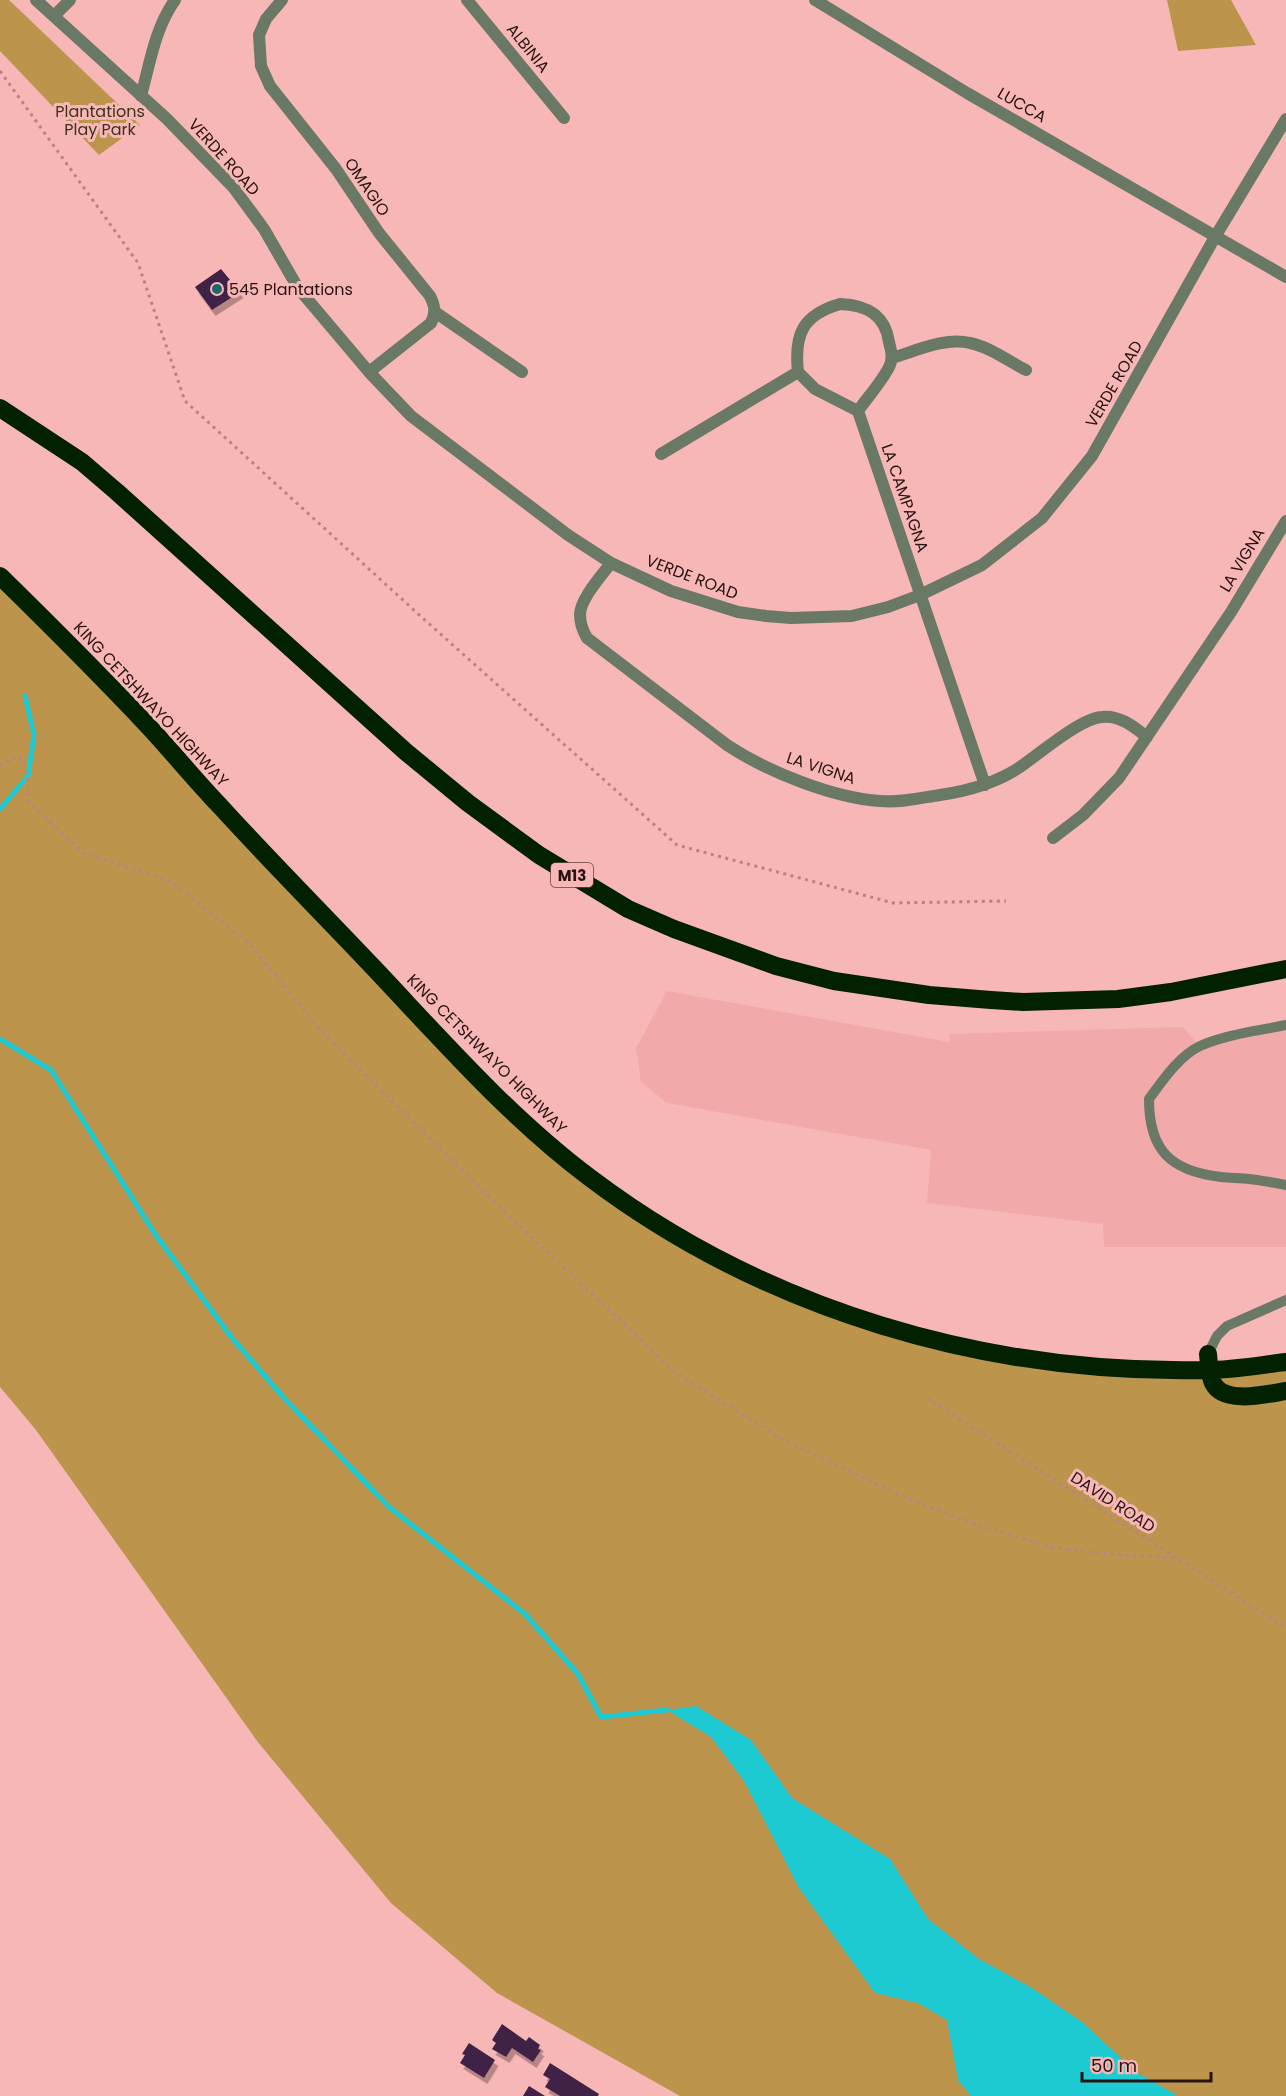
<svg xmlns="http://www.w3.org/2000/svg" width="1286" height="2096" viewBox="0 0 1286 2096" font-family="Poppins,sans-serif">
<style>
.built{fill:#f1aaa9}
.green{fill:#bc944c}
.water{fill:#1fcbd3}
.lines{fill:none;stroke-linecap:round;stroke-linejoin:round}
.stream{stroke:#1fcbd3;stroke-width:5}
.building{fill:#402146;filter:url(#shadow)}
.path{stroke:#b78483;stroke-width:3;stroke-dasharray:3 4.5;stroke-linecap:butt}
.service{stroke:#6a7966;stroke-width:10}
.minor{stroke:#6a7966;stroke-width:12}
.motorway{stroke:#022100;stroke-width:18}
.poi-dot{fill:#1b686c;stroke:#f7b7b6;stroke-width:2}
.labels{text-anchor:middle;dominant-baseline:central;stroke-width:6;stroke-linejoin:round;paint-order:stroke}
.shield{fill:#f7b7b6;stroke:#664443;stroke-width:1.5}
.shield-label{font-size:15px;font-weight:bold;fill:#281212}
.street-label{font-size:16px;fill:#281212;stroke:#f7b7b6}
.park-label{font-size:16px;fill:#3d311c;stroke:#f7b7b6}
.poi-label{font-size:16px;fill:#281212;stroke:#f7b7b6;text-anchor:start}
</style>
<defs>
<filter id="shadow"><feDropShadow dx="3.5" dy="6" stdDeviation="0" flood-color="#0004"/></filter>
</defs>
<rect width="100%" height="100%" fill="#f7b7b6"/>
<!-- built -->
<path class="built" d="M667,991L949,1042L950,1034L1183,1027L1199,1046L1286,1025V1247H1104L1103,1224L927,1203L931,1150L667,1103L641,1082L636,1048Z"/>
<!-- green -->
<path class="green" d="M0,0H9L140,125L99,155L0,51Z
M1167,0H1231L1256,45L1178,51Z
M0,576L461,1060L630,1206L867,1322L1079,1365L1286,1362V2096H680L497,1993L391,1903L257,1741L36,1430L0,1387Z"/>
<!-- water -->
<path class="water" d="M696,1706L751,1740L792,1798L890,1859L928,1919L979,1959L1032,1988L1082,2022L1136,2072L1178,2096H971L958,2080L947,2020L918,2003L875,1993L799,1888L744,1781L711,1737L667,1710Z"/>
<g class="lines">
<!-- stream -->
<path class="stream" d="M0,809L28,776L34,735L25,696
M0,1039L51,1070L155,1234L232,1338L284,1398L389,1507L525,1614L578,1674L601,1717L667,1710"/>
</g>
<!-- building -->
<path class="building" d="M221,269L240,292L212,310L195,287Z
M502,2024L526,2041L529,2037L540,2045L538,2049L541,2050L533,2062L512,2048L506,2057L492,2049L496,2043L492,2040Z
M469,2043L495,2060L484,2078L460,2063L465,2055L462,2054Z
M550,2063L599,2094L598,2096H560L545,2087L550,2079L543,2075Z
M529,2086L545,2096H523Z"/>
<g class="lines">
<!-- path -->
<path class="path" d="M0,71L138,263L185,401L427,622L677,845L893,903L1006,901
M0,766L18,756C30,767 28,787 29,802L83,853L169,881L248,942L322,1032L488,1196L675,1372L782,1439L897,1494L969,1522L1049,1547L1107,1554L1178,1558
M927,1398L1286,1628"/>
<!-- service -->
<path class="service" d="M1286,1025C1258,1031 1227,1034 1200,1046C1179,1056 1163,1080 1149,1099C1149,1150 1170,1171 1221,1177C1230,1178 1240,1178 1249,1179C1261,1180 1274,1183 1286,1185
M1208,1354L1217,1336L1227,1326L1286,1300"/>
<!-- minor -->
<path class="minor" d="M36,0L167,119L233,187L264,229L298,288L369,372L411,416L568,535L611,563L671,591L738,612L766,616L791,618L852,616L888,607L920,595L982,565L1042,518L1092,456L1215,237L1286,119
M282,0L266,19L259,35L261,66L270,86L336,169L379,233L430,296C435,306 436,312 431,323L369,372
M467,0L564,118
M815,0L967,93L1286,277
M54,16L70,0
M141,96C150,63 155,28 175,0
M840,304C866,305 885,314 889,342C891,350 893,357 890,365C884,379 867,398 858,411L815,389L798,372C794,335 802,315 840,304Z
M435,312L522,372
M892,358C916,351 945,337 970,343C990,347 1008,361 1026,370
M858,411L985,785
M661,454L798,372
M611,563C602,575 580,599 580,615C580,623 583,631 587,638L727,745C766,771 833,798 880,801C900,803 920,798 940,795C967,791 993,784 1017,769C1037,756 1080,718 1102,717C1120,715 1134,727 1147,737
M1053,838L1083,815L1119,778L1231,612L1286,521"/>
<!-- motorway -->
<path class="motorway" d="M0,408L82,462L117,492L406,752L468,803L539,855L628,909L674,929L776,966L834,981L929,995L991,1000L1023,1002L1118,999L1171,992L1286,969
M0,576C51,626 102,677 151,729C174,754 196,781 220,806C270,861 322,913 373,967C442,1040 509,1117 589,1177C766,1311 987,1375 1207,1370C1233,1370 1260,1365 1286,1362
M1208,1354C1209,1363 1209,1374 1213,1383C1224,1405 1267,1394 1286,1391"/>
</g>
<!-- markers -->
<circle class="poi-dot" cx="217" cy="289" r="6"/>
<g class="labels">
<!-- shield labels -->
<rect class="shield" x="551" y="863" width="42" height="24" rx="4.5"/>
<g class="shield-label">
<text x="572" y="875">M13</text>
</g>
<!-- street labels -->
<g class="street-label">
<text transform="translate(528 48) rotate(51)">ALBINIA</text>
<text transform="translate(1022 105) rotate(30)">LUCCA</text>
<text transform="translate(224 157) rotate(48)">VERDE ROAD</text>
<text transform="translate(367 187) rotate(56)">OMAGIO</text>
<text transform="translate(1114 384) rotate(-60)">VERDE ROAD</text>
<text transform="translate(905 498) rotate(71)">LA CAMPAGNA</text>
<text transform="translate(1242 560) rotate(-59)">LA VIGNA</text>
<text transform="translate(692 577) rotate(21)">VERDE ROAD</text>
<text transform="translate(151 704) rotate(47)">KING CETSHWAYO HIGHWAY</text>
<text transform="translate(821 768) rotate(18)">LA VIGNA</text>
<text transform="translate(487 1054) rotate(45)">KING CETSHWAYO HIGHWAY</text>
<text transform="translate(1113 1502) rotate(33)">DAVID ROAD</text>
</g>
<!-- park labels -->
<g class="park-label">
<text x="100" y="111">Plantations<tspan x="100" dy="18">Play Park</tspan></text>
</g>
<!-- poi labels -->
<g class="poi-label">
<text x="229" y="289">545 Plantations</text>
</g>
</g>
<!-- scale -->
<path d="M1082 2072v9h129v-9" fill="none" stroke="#281212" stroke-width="3"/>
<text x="1091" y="2072" font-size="18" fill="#281212" stroke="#f7b7b6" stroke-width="4.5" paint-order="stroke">50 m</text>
</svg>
